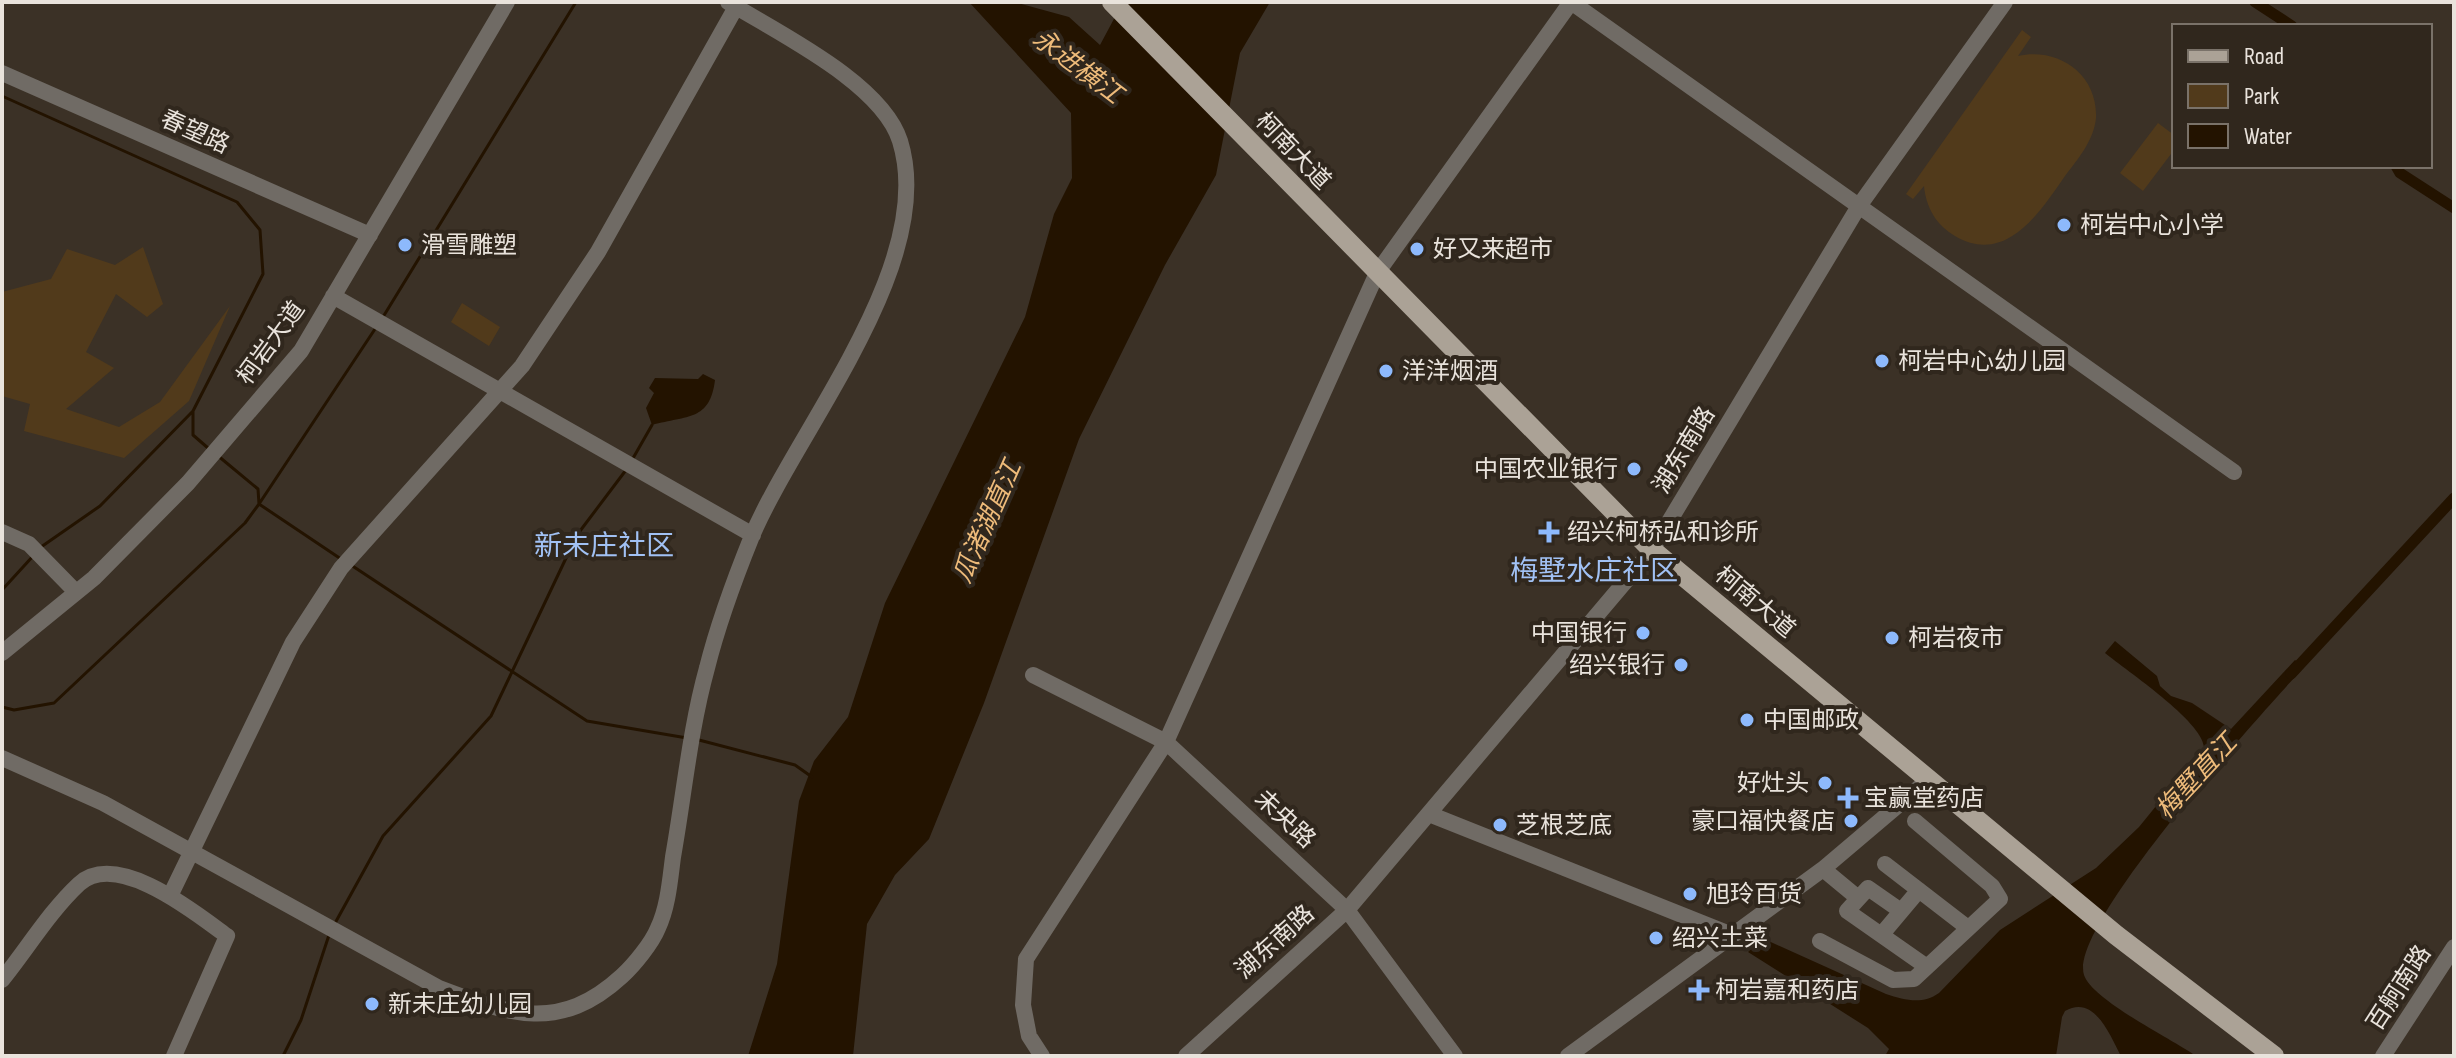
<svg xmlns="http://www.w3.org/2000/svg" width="2456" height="1058" viewBox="0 0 2456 1058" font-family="'Sofia Sans Condensed','Noto Sans SC',sans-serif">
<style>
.green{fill:#513a1b}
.water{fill:#231300}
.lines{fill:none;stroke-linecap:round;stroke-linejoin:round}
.stream{stroke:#231300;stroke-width:3}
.canal{stroke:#231300;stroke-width:11}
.minor{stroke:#706b65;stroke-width:16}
.major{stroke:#aba296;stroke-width:20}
.poi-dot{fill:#8db9fc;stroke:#30271d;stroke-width:3}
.labels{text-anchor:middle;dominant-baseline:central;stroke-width:8;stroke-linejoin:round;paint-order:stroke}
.street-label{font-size:24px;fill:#e9e3dc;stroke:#30271d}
.poi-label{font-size:24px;fill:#e9e3dc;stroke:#30271d;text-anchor:start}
.water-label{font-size:26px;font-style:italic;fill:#eebb7a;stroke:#30271d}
.quarter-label{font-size:28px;fill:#a1c1f4;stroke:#30271d}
</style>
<rect width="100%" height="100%" fill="#3b3126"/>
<!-- green -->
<path class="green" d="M2022,30L2031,37L2018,56C2058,47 2098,74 2096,118C2094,140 2078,159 2065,176C2040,212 2006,266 1955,236C1936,225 1926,207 1924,186L1913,199L1906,194Z
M2158,123L2174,135V150L2143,191L2120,173Z
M143,247L163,304L147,317L116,294L86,352L114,368L66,409L119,427L160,402L230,306L189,401L124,458L24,431L30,404L2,396V292L51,279L67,249L115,265Z
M462,303L500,327L489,346L451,322Z"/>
<!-- water -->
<path class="water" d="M969,2H1014L1069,17L1100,45L1123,2H1270L1240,53L1216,175L1165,265L1079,439L984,703L929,839L895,875L867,924L853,1056H748L777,964L799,801L814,761L848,717L885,603L1025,317L1054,214L1072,178L1071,113Z
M703,374L715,380C710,421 688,415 652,425L646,408L654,393L649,388L655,378L698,379Z
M2115,641L2157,676L2160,686L2171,696L2192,703L2231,729L2295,660L2304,667C2265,710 2068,925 2084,975C2092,1000 2172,1039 2196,1056H2121C2110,1036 2095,994 2065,1011L2062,1017L2056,1056H1885L1889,1049L1868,1028L1748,952L1762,938L1886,994C1905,1000 1922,1005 1939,993L2000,930L2096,868L2139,827L2204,747C2202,721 2127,671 2105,653Z"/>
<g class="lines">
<!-- stream -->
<path class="stream" d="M2,96L237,202L260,230L263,274L193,411V435L208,448
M383,317L576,2
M632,460L652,425
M41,547L100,506L193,411
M341,559L259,504L377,326
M351,565L587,721L687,738
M2,590L34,555
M2,707L14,710L54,703L245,523L259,504L258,489L217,455
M699,740L795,765L812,777
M334,925L383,836L491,716L577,535L626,470
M283,1056L301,1020L329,935"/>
<!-- canal -->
<path class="canal" d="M2255,2L2292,26
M2396,166L2400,173L2454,208
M2291,674L2454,498"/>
<!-- minor -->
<path class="minor" d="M1571,2L2234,472
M2,73L370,235
M333,296L753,535
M2,532L29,544L76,592
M2,653L94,578L188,483L301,351L507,2
M1033,675L1166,742L1347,910L1455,1056
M2,758L103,803L439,988C510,1015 560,1033 622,976C634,965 652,943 658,928C668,907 670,880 673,857C684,795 690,729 707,668C718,624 735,578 752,536C798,428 938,263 900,141C882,83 778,33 728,2
M1429,814L1732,935
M1885,864L1968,928
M1823,869L1858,898
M171,894L293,642L341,568L522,366L598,252L736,7
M1901,911L1868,888L1847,911L1927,967
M1882,934L1919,890
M1820,941L1893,980L1914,979L2000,899L1992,886L1915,821
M2,980C27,949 50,911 79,884C117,849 197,914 227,936L174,1056
M1042,1056L1029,1036L1023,1005L1026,959L1166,742L1377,273L1571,2
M1186,1056L1347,910L1652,550L1859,206L2005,2
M1568,1056L1823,869L1928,780
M2383,1056L2454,947"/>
<!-- major -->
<path class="major" d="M1112,2L1652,550L2116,935L2274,1056"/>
</g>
<!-- markers -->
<g class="poi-dot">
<circle cx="2064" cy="225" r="8"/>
<circle cx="405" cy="245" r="8"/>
<circle cx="1417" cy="249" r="8"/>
<circle cx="1882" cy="361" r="8"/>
<circle cx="1386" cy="371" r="8"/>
<circle cx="1634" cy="469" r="8"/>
<path d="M1545 520h8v8h8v8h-8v8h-8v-8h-8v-8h8z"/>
<circle cx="1643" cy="633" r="8"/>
<circle cx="1892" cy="638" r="8"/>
<circle cx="1681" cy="665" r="8"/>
<circle cx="1747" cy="720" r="8"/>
<circle cx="1825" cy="783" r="8"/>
<path d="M1844 786h8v8h8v8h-8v8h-8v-8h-8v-8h8z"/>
<circle cx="1851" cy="821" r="8"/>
<circle cx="1500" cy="825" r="8"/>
<circle cx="1690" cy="894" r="8"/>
<circle cx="1656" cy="938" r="8"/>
<path d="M1695 978h8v8h8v8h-8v8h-8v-8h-8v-8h8z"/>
<circle cx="372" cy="1004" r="8"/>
</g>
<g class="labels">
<!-- street labels -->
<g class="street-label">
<text transform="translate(195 132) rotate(24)">春望路</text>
<text transform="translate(1293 151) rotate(46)">柯南大道</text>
<text transform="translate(271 343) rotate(-54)">柯岩大道</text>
<text transform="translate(1684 450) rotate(-59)">湖东南路</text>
<text transform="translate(1755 602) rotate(40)">柯南大道</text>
<text transform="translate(1285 819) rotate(43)">未央路</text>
<text transform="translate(1275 942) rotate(-42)">湖东南路</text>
<text transform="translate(2399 988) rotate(-57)">百舸南路</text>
</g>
<!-- poi labels -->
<g class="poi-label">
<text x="2080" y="225">柯岩中心小学</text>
<text x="421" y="245">滑雪雕塑</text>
<text x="1433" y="249">好又来超市</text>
<text x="1898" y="361">柯岩中心幼儿园</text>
<text x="1402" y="371">洋洋烟酒</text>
<text x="1618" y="469" text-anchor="end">中国农业银行</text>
<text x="1567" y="532">绍兴柯桥弘和诊所</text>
<text x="1627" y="633" text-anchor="end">中国银行</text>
<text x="1908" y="638">柯岩夜市</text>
<text x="1665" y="665" text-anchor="end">绍兴银行</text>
<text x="1763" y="720">中国邮政</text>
<text x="1809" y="783" text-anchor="end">好灶头</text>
<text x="1864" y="798">宝赢堂药店</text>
<text x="1835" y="821" text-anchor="end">豪口福快餐店</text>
<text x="1516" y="825">芝根芝底</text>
<text x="1706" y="894">旭玲百货</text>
<text x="1672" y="938">绍兴土菜</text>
<text x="1715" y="990">柯岩嘉和药店</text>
<text x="388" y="1004">新未庄幼儿园</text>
</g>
<!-- water labels -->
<g class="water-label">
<text transform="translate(1077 67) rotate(37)">永进横江</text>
<text transform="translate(988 522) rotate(-66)">瓜渚湖直江</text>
<text transform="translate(2197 777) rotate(-47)">梅墅直江</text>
</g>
<!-- quarter labels -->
<g class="quarter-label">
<text x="604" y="546">新未庄社区</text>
<text x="1594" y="571">梅墅水庄社区</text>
</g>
</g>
<!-- border -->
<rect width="2456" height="1058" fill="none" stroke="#e9e3dc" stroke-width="8"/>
<!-- legend -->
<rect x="2172" y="24" width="260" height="144" fill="#30271d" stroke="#7a7269" stroke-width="2"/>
<rect x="2188" y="50" width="40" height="12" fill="#aba296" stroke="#7a7269" stroke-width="2"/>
<text x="2244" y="64" font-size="24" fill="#e9e3dc">Road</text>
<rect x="2188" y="84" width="40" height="24" fill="#513a1b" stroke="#7a7269" stroke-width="2"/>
<text x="2244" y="104" font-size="24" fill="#e9e3dc">Park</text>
<rect x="2188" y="124" width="40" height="24" fill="#231300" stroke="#7a7269" stroke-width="2"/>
<text x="2244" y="144" font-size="24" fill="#e9e3dc">Water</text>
</svg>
